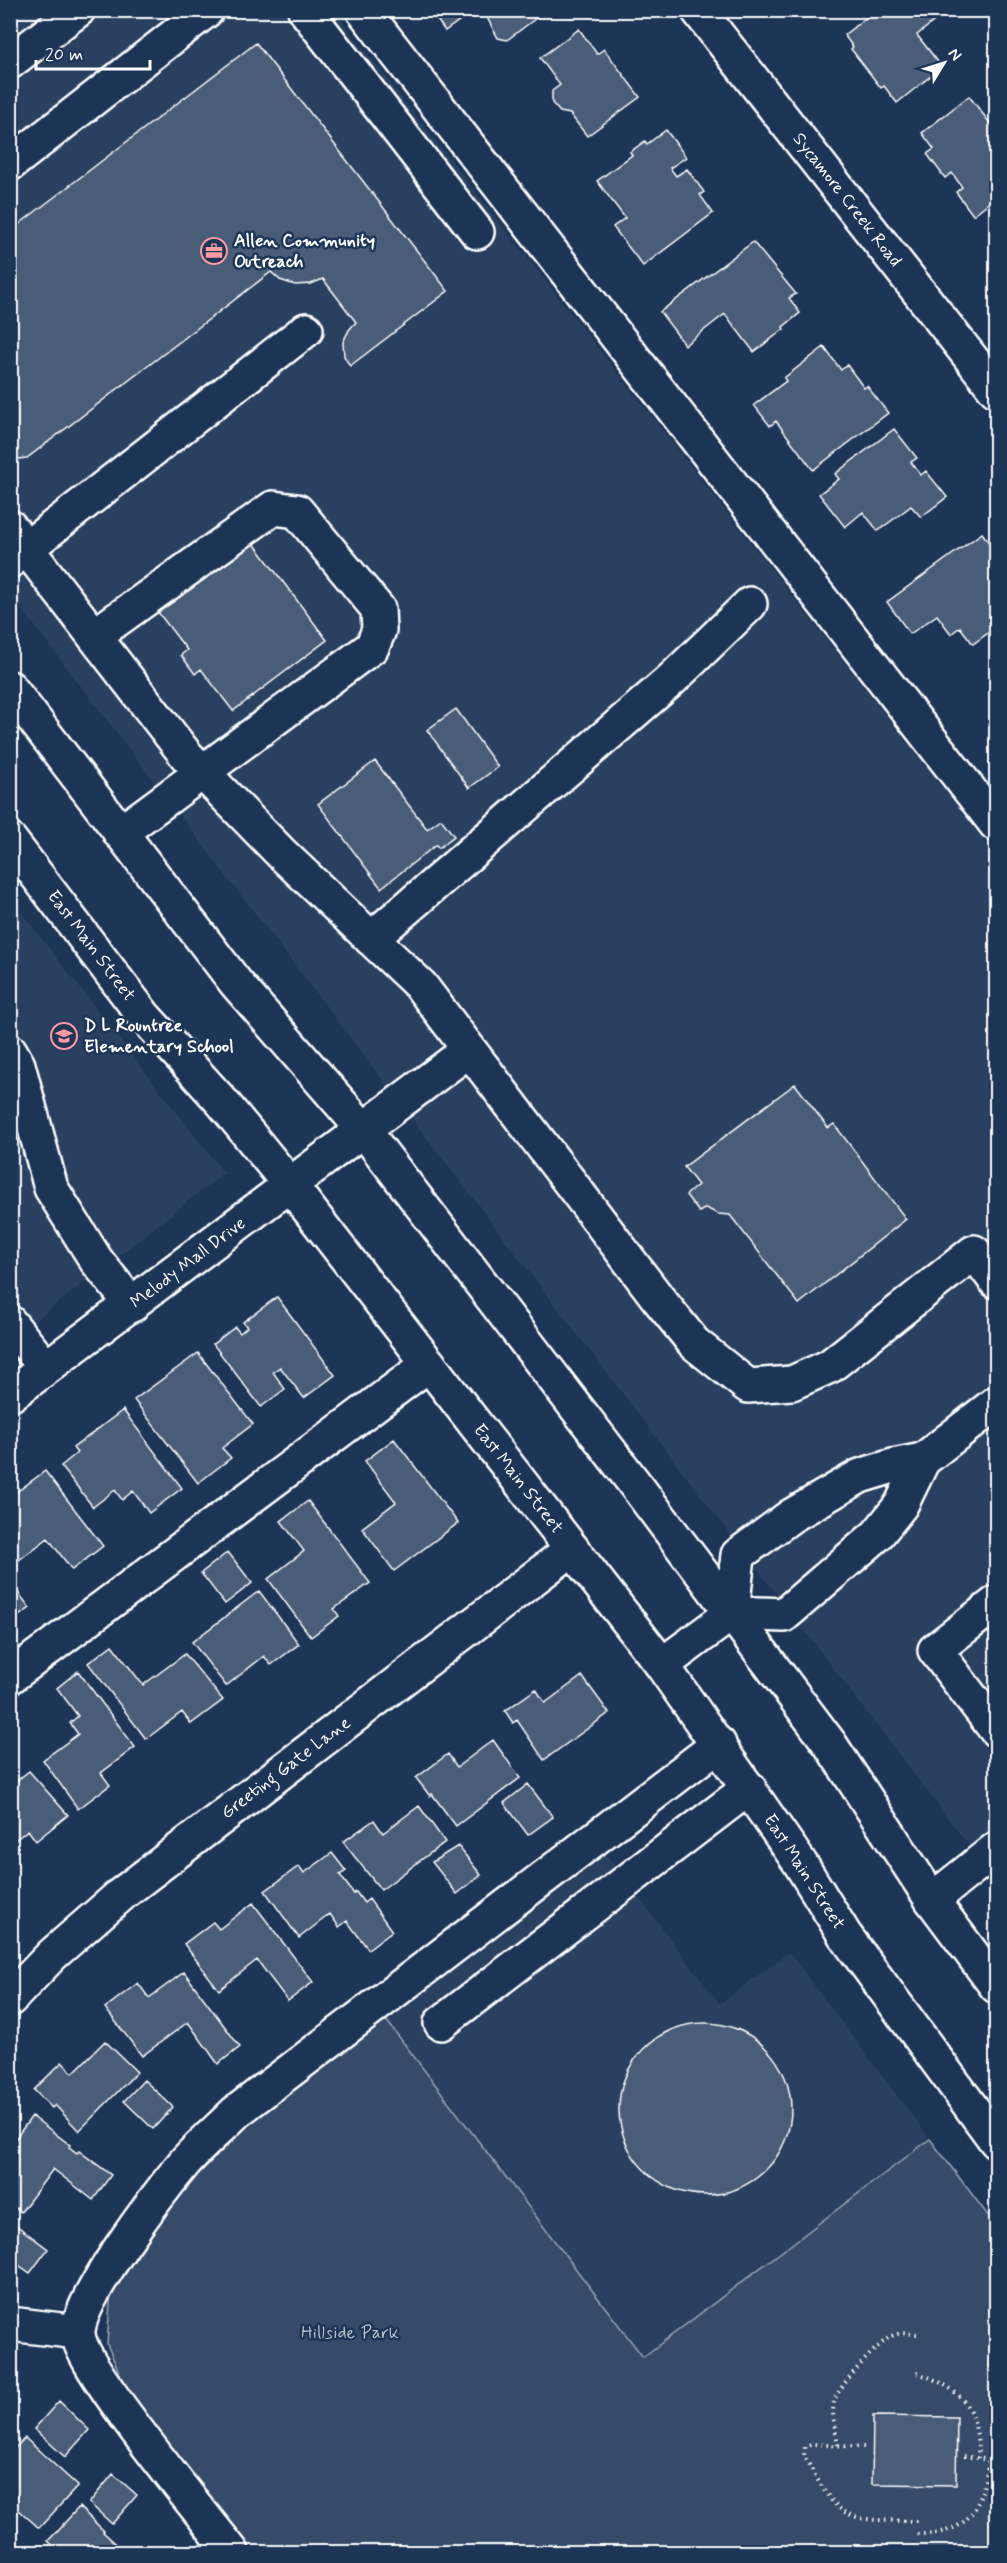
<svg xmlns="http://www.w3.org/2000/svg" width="1007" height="2563" viewBox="0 0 1007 2563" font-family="Mynerve,sans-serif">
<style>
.built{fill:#2a4161}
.green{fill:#364b69;stroke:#9aa5b4;stroke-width:1.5}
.building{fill:#4a5d79;stroke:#fff;stroke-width:1.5}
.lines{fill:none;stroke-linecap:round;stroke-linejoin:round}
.minor-casing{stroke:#fff;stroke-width:38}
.major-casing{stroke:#fff;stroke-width:38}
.path{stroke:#fff;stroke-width:4;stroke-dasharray:1.5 4.5;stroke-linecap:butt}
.minor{stroke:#1d3557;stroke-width:33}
.major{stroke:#1d3557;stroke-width:33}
.labels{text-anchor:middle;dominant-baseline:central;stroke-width:5;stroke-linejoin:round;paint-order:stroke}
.street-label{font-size:18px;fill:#fff;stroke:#1d3557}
.poi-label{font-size:18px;font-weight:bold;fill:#fff;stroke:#1d3557;text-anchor:start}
.park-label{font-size:18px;fill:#b9c0ca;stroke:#1d3557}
</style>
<rect width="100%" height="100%" fill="#1d3557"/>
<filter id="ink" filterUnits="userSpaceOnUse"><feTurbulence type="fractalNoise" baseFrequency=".0167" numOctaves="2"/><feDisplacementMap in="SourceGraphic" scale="12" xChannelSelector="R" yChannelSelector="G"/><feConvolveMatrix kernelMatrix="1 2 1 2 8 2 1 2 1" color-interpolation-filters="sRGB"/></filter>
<g filter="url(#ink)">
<!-- built -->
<path class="built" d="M11,11H334L996,856V1881L11,595Z
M11,899L224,1173L11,1340Z
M602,1849L720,2004L789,1952L930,2139L643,2357L383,2016Z"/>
<!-- green -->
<path class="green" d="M383,2016L643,2357L930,2139L996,2226V2552H242L136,2412L107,2344L112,2274L216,2143Z"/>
<!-- building -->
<path class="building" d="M430,10H459L463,18L445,31Z
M547,10L507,40L498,38L483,10Z
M876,10H948L917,35L942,67L897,103L884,86L881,88L851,49L853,47L844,35Z
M579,29L597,54L604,49L640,97L587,136L570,114L560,112L552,103V91L560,85L540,58Z
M256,43L448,291L350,366L344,356L343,342L349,330L356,322L323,279L311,284L295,285L280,280L271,272L27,458L10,460V231Z
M969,96L996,131V197L973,215L956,192L962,187L952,173L945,178L927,154L934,149L922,133Z
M666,130L686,157L670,168L676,176L687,169L704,192L700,195L713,213L643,266L613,227L625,218L597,181L632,155L630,152L645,141L647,144Z
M753,242L796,294L789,298L800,313L783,327L784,329L754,352L725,314L685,345L660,312Z
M824,347L841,370L847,365L864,388L867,386L888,413L813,470L776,421L770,426L754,405L786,381L784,378Z
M894,429L917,458L911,462L921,475L926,471L947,497L921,517L911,506L878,531L863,512L845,527L819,494L839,479L835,474Z
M982,533L996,552V627L973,644L960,627L951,634L937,615L910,634L887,602Z
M252,541L327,640L233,711L201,669L195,674L181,655L187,650L157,611Z
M456,709L498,767L469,788L427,730Z
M375,761L427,829L441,819L454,836L439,848L436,845L381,888L318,804Z
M795,1084L828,1128L834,1124L906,1219L799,1304L730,1215L718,1214L706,1208L699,1212L686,1195L698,1185L684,1167Z
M277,1297L335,1375L304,1398L280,1367L273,1372L285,1389L261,1407L213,1344L235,1327L240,1333L247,1327L243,1322Z
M198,1353L253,1424L222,1448L231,1458L198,1483L134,1400Z
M123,1410L182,1488L149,1513L133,1491L122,1500L115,1490L93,1507L61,1466L77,1453L73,1448Z
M394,1439L458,1523L394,1571L362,1528L396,1502L365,1461Z
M45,1471L103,1546L72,1570L48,1538L15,1563L10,1557V1497Z
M308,1501L370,1583L334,1609L339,1616L311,1637L268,1579L304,1551L281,1521Z
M228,1552L252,1583L225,1604L201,1573Z
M10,1582L30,1608L10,1622Z
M259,1591L299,1644L271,1665L264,1656L226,1686L192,1642Z
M112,1645L143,1685L185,1654L223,1700L191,1724L182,1712L146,1739L88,1663Z
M78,1671L135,1747L101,1773L110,1785L78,1809L43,1760L78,1734L70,1723L78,1716L57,1688Z
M582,1676L609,1713L544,1760L517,1720L513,1723L505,1711L536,1689L545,1703Z
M493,1740L520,1778L456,1826L432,1794L430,1796L416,1778L448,1754L457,1767Z
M29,1771L68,1815L36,1841L28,1830L10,1844V1786Z
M528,1784L553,1817L528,1835L504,1803Z
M419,1806L445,1842L381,1890L343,1842L374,1820L383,1833Z
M458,1846L481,1875L457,1894L432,1862Z
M332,1853L346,1871L340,1875L354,1894L356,1892L364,1903L369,1899L392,1931L368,1949L347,1921L339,1927L330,1914L299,1938L265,1891L299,1866L304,1873Z
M253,1903L313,1982L288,2001L257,1960L219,1990L184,1944L213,1922L219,1929Z
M184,1972L240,2047L218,2064L188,2022L142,2056L105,2008L138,1983L149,1998Z
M619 2109a86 86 0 1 1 172 0a86 86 0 1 1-172 0Z
M105,2041L137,2072L79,2131L55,2105L52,2108L34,2090L62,2062L73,2073Z
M144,2080L173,2107L153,2129L124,2101Z
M32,2116L70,2145L69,2147L77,2153L79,2151L111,2175L93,2200L53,2169L21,2212L10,2204V2146Z
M16,2225L48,2249L30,2273L10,2259V2232Z
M59,2401L89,2430L65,2457L34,2429Z
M873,2416L957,2417L956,2485L872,2484Z
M25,2438L78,2486L39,2528L11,2503L17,2496L10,2490V2453Z
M113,2474L137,2495L112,2524L89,2503Z
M79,2507L104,2531L103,2532L125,2552H60L48,2541Z"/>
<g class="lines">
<defs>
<path id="minor" d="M305,10L477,232
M363,10L996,824
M698,10L996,390
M10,62L78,10
M10,164L207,10
M10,527L186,755L281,853L421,986L657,1297L694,1343L748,1386L792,1383L830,1366L974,1252L996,1281
M10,561L306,330
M94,636L273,508L297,511L378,609L379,630L372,647L120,833
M371,939L671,680L750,604
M10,1051L18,1065L51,1188L96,1260L132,1305
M10,1323L46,1368
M10,1395L469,1050
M923,1460L901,1505L877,1535L784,1615L732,1613L738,1555L791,1516L860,1476L893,1466L923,1460L996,1403
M996,1603L935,1650L996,1730
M10,1677L429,1364
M932,1900L996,1849
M10,1999L52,1955L123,1893L572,1549
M441,2023L749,1788
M10,2324L78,2332
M232,2552C205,2517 79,2366 78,2333C78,2298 160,2192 184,2163C200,2145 219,2129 236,2112L719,1744"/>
<path id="major" d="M10,688L236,983L363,1129L641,1492L830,1744L932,1900L996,1986
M10,840L144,1016L223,1103L290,1185L662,1665L800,1863L844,1934L996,2141
M662,1665L732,1613"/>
</defs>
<!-- minor casing -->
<use href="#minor" class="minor-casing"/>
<!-- major casing -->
<use href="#major" class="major-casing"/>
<!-- path -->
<path class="path" d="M917,2373C963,2388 979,2410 978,2458
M838,2445C836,2431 830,2413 835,2399C840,2385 880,2340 894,2335C901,2332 910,2334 917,2334
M864,2447L813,2444L805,2447L804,2455C840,2522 843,2520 917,2521
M964,2456L996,2461
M917,2534C971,2535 981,2507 989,2460"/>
<!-- minor -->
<use href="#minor" class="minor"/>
<!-- major -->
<use href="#major" class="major"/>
</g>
</g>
<!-- icons -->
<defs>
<symbol id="office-ring" viewBox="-11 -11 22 22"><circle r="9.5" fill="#1d3557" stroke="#ff9aa2" stroke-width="1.5"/><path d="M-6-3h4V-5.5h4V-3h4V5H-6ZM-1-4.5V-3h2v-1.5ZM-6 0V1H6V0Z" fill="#ff9aa2"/></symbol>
<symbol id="school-ring" viewBox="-11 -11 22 22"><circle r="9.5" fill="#1d3557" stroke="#ff9aa2" stroke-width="1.5"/><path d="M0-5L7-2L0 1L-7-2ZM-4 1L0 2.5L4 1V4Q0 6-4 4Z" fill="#ff9aa2"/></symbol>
</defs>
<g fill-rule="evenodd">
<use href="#office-ring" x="199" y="236" width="30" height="30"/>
<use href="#school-ring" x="49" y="1021" width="30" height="30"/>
</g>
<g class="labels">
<!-- street labels -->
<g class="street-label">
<text transform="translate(847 200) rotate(52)">Sycamore Creek Road</text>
<text transform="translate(91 946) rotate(53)">East Main Street</text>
<text transform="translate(188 1263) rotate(-37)">Melody Mall Drive</text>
<text transform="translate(518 1479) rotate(52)">East Main Street</text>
<text transform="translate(286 1768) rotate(-37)">Greeting Gate Lane</text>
<text transform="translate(804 1872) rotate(57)">East Main Street</text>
</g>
<!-- poi labels -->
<g class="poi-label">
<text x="234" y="241">Allen Community<tspan x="234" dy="21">Outreach</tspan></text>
<text x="84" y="1026">D L Rountree<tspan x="84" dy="21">Elementary School</tspan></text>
</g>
<!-- park labels -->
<g class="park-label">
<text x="350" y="2333">Hillside Park</text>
</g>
</g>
<!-- margin -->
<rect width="1007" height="2563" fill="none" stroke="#1d3557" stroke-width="36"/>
<rect x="18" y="18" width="971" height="2527" fill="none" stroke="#fff" stroke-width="2" filter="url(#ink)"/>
<!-- north arrow -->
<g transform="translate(944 63) rotate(52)" stroke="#1d3557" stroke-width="4.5" paint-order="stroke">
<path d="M0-4.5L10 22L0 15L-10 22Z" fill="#ffffff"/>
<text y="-9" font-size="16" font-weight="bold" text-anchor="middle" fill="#ffffff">N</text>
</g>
<!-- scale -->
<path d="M36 60v9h114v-9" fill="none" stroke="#ffffff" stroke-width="3"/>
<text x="45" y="60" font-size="18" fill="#ffffff" stroke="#1d3557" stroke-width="4.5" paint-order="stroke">20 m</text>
</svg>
